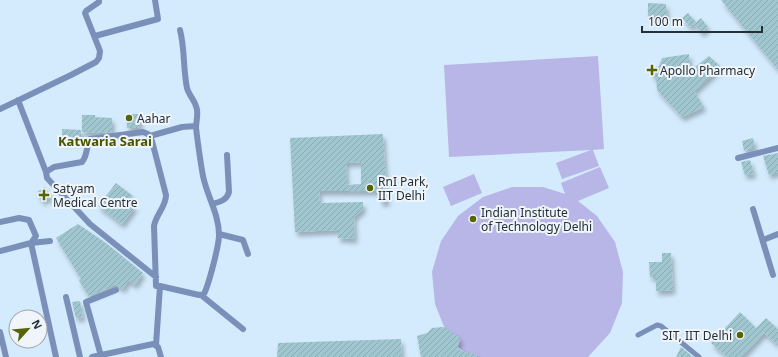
<svg xmlns="http://www.w3.org/2000/svg" width="778" height="357" viewBox="0 0 778 357" font-family="'Noto Sans',sans-serif">
<style>
.grass{fill:#b8b5e7}
.building{fill:url(#building-hatch);fill-rule:evenodd;filter:url(#shadow)}
.lines{fill:none;stroke-linecap:round;stroke-linejoin:round}
.pedestrian{stroke:#7a90b9;stroke-width:5}
.minor{stroke:#7a90b9;stroke-width:6}
.poi-dot{fill:#566407;stroke:#eff5fa;stroke-width:1.5}
.labels{text-anchor:middle;dominant-baseline:central;stroke-width:4;stroke-linejoin:round;paint-order:stroke}
.poi-label{font-size:12px;fill:#242f37;stroke:#eff5fa;text-anchor:start}
.neighbourhood-label{font-size:13px;font-weight:bold;fill:#475400;stroke:#eff5fa}
</style>
<defs>
<pattern id="building-hatch" width="6" height="6" patternUnits="userSpaceOnUse"><rect width="6" height="6" fill="#a0c6d0"/><path d="M-1 1l2-2M0 6l6-6M5 7l2-2" fill="none" stroke="#8aaab3"/></pattern>
<filter id="shadow"><feDropShadow dx="2.5" dy="4.5" stdDeviation="2" flood-color="#0004"/></filter>
</defs>
<rect width="100%" height="100%" fill="#d3ebfd"/>
<!-- grass -->
<path class="grass" d="M598,56L604,149L593,150L599,166L562,179L556,163L591,150L449,157L444,65Z
M600,167L609,188L578,201L597,216L615,242L623,272L622,303L610,333L588,357H468L447,334L435,304L432,272L441,241L458,216L483,197L512,187H543L565,194L561,183Z
M474,174L482,193L451,206L443,187Z"/>
<!-- building -->
<path class="building" d="M721,0H778V70Z
M648,3L666,4L667,16H648Z
M688,13L696,22L690,27L682,18Z
M701,18L708,27L702,33L694,24Z
M689,54L690,71L709,56L721,67L694,91L704,107L682,117L657,90L656,77L654,78L650,69L659,66L662,58Z
M127,114H140V128H127Z
M82,115H95V117L112,118V132L100,133L82,132Z
M62,129L81,130V141H62Z
M383,134L387,202H380V191H319L320,203L363,202V209L354,217L355,239L338,238V230L295,232L290,138ZM361,162V184L347,185L346,163Z
M753,138L755,147L744,150L742,141Z
M778,153V172L769,175L763,156Z
M750,160L754,174L745,175L741,162Z
M116,183L133,196L128,202L135,207L122,224L98,206Z
M45,187L51,197L42,201L37,192Z
M78,224L106,243L143,273L135,285L128,280L123,289L115,284L107,289L89,296L79,281L81,279L56,238Z
M662,253H671L673,290L656,291V277H650L649,262H662Z
M80,301L83,317L76,318L72,302Z
M740,312L756,328L766,318L778,329V345L764,333L741,357H727L711,343Z
M443,327L458,336L460,340L457,349L478,355V357H421L417,336L427,333L432,328Z
M401,339L402,357H277L278,343Z
M681,347L693,357H676Z"/>
<g class="lines">
<!-- pedestrian -->
<path class="pedestrian" d="M638,335L657,325L661,326L699,357"/>
<!-- minor -->
<path class="minor" d="M95,36L158,19L155,0
M18,100L46,172
M0,109L71,75L96,62L99,58L100,51L85,13L86,11L99,2V0
M150,136L182,127L196,126
M738,158L778,148
M212,204C220,202 227,200 229,192L227,155
M753,209L773,275
M0,222L19,218L29,220L36,236L31,243
M219,234L243,240L248,254
M763,240L778,234
M31,243L50,241
M0,251L31,243L56,357
M156,277L90,224L47,178L46,172L54,167L82,162C88,155 86,146 90,139L143,132L148,134L152,141L166,195C166,207 156,214 154,226L156,286H160L199,295L204,294C209,284 219,245 219,235C219,214 207,196 203,176C200,160 198,144 196,128C196,122 198,116 197,110C196,101 189,96 187,88C183,69 185,49 180,30
M201,295L243,329
M66,297L80,357
M0,332L6,357
M156,345L160,286
M101,356L86,302L116,290
M92,357L153,344L158,347L161,357"/>
</g>
<!-- markers -->
<g class="poi-dot">
<path d="M650 64h4v4h4v4h-4v4h-4v-4h-4v-4h4z"/>
<circle cx="129" cy="118" r="4"/>
<circle cx="370" cy="188" r="4"/>
<path d="M42 189h4v4h4v4h-4v4h-4v-4h-4v-4h4z"/>
<circle cx="473" cy="219" r="4"/>
<circle cx="740" cy="335" r="4"/>
</g>
<g class="labels">
<!-- poi labels -->
<g class="poi-label">
<text x="660" y="70">Apollo Pharmacy</text>
<text x="137" y="118">Aahar</text>
<text x="378" y="181">RnI Park,<tspan x="378" dy="14">IIT Delhi</tspan></text>
<text x="53" y="188">Satyam<tspan x="53" dy="14">Medical Centre</tspan></text>
<text x="481" y="212">Indian Institute<tspan x="481" dy="14">of Technology Delhi</tspan></text>
<text x="732" y="335" text-anchor="end">SIT, IIT Delhi</text>
</g>
<!-- neighbourhood labels -->
<g class="neighbourhood-label">
<text x="105" y="141">Katwaria Sarai</text>
</g>
</g>
<!-- north arrow -->
<g transform="translate(28 329) rotate(63)"><circle r="19" fill="#eff5fa" stroke="#9ea6ac"/>
<path d="M0-3L7 15L0 10L-7 15Z" fill="#566407"/>
<text y="-6" font-size="11" font-weight="bold" text-anchor="middle" fill="#242f37">N</text>
</g>
<!-- scale -->
<path d="M642 26v6h120v-6" fill="none" stroke="#242f37" stroke-width="2"/>
<text x="648" y="26" font-size="12" fill="#242f37" stroke="#eff5fa" stroke-width="3" paint-order="stroke">100 m</text>
</svg>
